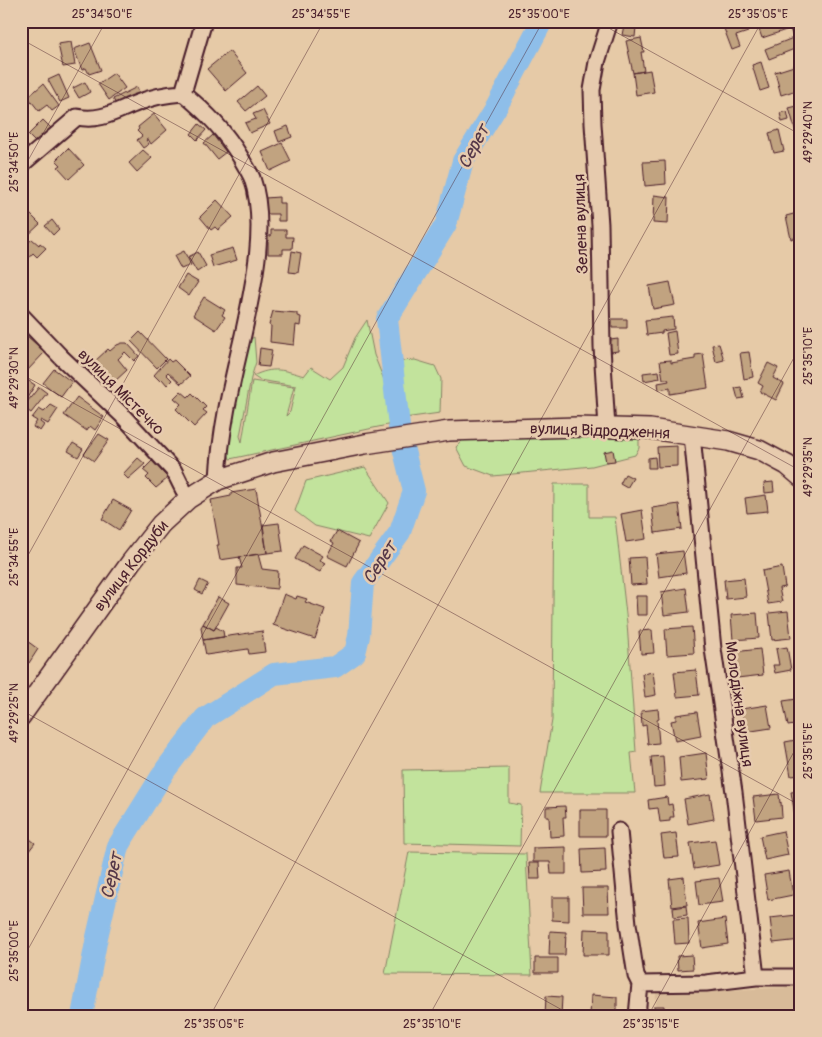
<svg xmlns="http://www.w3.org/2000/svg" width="822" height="1037" viewBox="0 0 822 1037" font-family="Pangolin,sans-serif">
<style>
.built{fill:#d8bb99}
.green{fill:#c2e39c;stroke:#868164}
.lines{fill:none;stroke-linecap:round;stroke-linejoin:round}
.river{stroke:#8ebee9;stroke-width:22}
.building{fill:#c1a380;stroke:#4a1f2b}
.minor-casing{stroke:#4a1f2b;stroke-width:19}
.tertiary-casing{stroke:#4a1f2b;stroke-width:22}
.minor{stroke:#e7cbae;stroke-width:15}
.tertiary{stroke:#e7cbae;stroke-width:19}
.ticks{fill:none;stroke:#4a1f2b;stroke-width:1;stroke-opacity:0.45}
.labels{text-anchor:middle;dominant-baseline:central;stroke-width:5;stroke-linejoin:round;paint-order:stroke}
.street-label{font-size:16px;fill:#4a1f2b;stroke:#e7cbae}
.water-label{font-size:18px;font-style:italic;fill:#543748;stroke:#e7cbae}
.neatline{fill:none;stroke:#4a1f2b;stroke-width:2}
.ticks-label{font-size:12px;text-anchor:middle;fill:#4a1f2b}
</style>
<rect width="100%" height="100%" fill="#e6caa7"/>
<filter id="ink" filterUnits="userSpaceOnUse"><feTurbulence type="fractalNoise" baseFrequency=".02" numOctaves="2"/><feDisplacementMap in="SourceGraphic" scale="10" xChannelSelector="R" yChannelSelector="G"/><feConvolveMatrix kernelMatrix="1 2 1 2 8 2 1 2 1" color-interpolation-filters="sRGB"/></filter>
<g filter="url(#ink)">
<!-- built -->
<path class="built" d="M801,987V1016H655L656,993Z"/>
<!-- green -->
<path class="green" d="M367,320L374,355L384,380L392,407V424L230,459L227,449L246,342L254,337L256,362L251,378L240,436L242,442L252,381L294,387L286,416L290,412L296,386L259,380L253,376C273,366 284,370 304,376L311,367L330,379L343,367L355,338Z
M415,360L435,366L441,379L440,413L404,418L398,393L401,361Z
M480,422L639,438V448L635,455L592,466L493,476L466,466L456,447Z
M365,467L389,503L369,539L315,526L295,511L306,481Z
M554,484H589V517H615L627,623L636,752L631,753L635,793H540L552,720Z
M509,768V803L521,805L520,846L404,843L403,770Z
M409,852L526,854L532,975L385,974Z"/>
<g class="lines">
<!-- river -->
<path class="river" d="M82,1016L97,937L118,846L166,769L205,718L274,674L335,667L355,653L359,636L363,583L400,532L414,491L400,435L387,319L446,224L463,161L497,106L542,21"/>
</g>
<!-- building -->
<path class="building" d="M738,21H745L748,32L736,36L740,47L732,50L723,26Z
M756,21H782L786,30L762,38Z
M624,25L636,27L635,37L622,35Z
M641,38L644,52H641L644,71L633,73L626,41Z
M793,38L797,48L769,59L765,49Z
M71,42L75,65L63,67L58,44Z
M90,43L101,70L89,74L86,68L82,70L74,49Z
M229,51L247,73L226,91L207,69Z
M761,62L769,88L760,91L752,65Z
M797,65L801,79L797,80L800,89L781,95L775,72Z
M650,70L654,92L636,95L633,73Z
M114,73L125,88L109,100L98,84Z
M59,75L69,98L60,102L48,80Z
M85,82L90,92L79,98L73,88Z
M43,84L59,106L52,111L47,105L39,111L28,97Z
M257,86L265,96L246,111L238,102Z
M137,87L140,94L117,106L113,99Z
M801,105V139H798L789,108Z
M263,110L270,124L250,133L245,123L256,119L253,114Z
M787,111L789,120L782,122L780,113Z
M154,114L167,130L151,144L148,139L146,140L149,144L143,148L137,140L142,136L137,131L139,129L138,127Z
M43,120L53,130L38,145L28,135Z
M199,124L206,130L197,140L191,134Z
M288,126L292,137L279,142L275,131Z
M779,130L784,151L774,153L769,133Z
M213,135L226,152L217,159L204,143Z
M282,143L291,161L270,171L262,152Z
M68,148L84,165L69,179L58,167L61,165L56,160Z
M143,150L152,158L137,172L129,163Z
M665,161L666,184L645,186L643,162Z
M654,195L669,197L668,224L653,223Z
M279,197V203H285V221H278V214H265V198Z
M217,200L233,217L218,230L215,227L211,230L200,217Z
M21,205L40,224L25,238L21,234Z
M801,212V236L791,239L786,216Z
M52,220L59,229L53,235L45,226Z
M271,230H286V237H293L292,249H283V254H268V236H271Z
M32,239L39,245L40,243L46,248L37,257L33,253L25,262L21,259V247L23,248Z
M233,248L237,260L213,267L209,255Z
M184,251L191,265L181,269L174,256Z
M292,251L301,253L298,273L289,272Z
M198,252L206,266L197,272L188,257Z
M186,275L198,282L189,296L178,288Z
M670,282L675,305L653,309L649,286Z
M204,297L225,310L222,315L225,317L216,330L193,315Z
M273,311L297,313V316L301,317L300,326L296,325L294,345L270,342L271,326L269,325Z
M673,317L674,329L662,331V333L647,335L645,320Z
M612,319H627V328H612Z
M675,331L678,354L669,355L666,333Z
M140,332L166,359L157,368L131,341Z
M27,336L45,352L26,372L21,368V343Z
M618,339V351L611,352L610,340Z
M122,343H127L139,356L134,361L125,352L118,359L127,370L113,383L94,362L108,349L110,351L117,345Z
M719,344L724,360L716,362L712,345Z
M260,348L272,350L269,367L258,366Z
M749,352L753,377L744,379L740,353Z
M703,354L708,388L670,394V388L659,390L658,383L669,381L668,379H663L660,361L671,360V363L695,359V355Z
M168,359L171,362L174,360L190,376L181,384L168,372L166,374L172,380L167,385L162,379L160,381L154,375Z
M768,363L778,368L773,378L784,384L776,400L760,392L763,386L758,383Z
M54,369L72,382L61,397L43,383Z
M659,371L660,378L644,381L643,373Z
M26,379L35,385L22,406L21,387Z
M39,387L47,393L31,413L23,407Z
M741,387L744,398L738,399L735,388Z
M181,391L188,397L192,393L206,407L203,410L207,413L194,427L176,409L181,404L174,398Z
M77,397L104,417L95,430L90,426L87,431L64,415Z
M51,405L58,409L48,424L41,420L40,422L44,425L40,431L33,427L37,421L32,418L39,409L44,412Z
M99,434L109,440L94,461L84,454Z
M73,443L83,449L78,457L68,451Z
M677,446V466L658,467L657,447Z
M613,450L615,461L606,462L604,452Z
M655,457L656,468H648V458Z
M138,458L145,464L128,479L123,474Z
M152,461L168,478L156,488L146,478L149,475L143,470Z
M625,474L633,478L627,488L620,484Z
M773,482L774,492L765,493L764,483Z
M256,489L267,553L220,560L217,545H219L211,500L231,496V493Z
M766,495L768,511L747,513L745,498Z
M113,500L131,510L119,530L102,519Z
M679,504L682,529L655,533L652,508Z
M642,510L646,539L626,542L621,514Z
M279,523L283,551L267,553L263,525Z
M337,531L359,543L347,566L327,556L334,543L331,541Z
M303,545L323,556L320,560L325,563L320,572L295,559Z
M683,551L686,573L659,577L656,554Z
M258,554L262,569L278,571L277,589L237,585V568H242L239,557Z
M645,557L647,584L631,585L629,558Z
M782,567L785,587L779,588L782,602L768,604L762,571Z
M744,578L746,597L726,599L724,580Z
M200,580L208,584L202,594L195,590Z
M686,588L689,612L664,615L661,592Z
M284,594L296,599L297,596L307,599L305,602L325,609L315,639L273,625Z
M636,596H647V615H637Z
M218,597L229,603L214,630L203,624Z
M788,611L791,638L772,640L769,613Z
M757,613L759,638L733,640L731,615Z
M203,624L214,630L216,627L223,631L224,637L203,640L201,627Z
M692,627L694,653L667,655L665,629Z
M652,630L654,653L641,654L639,631Z
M262,631L265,652L249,654L248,649L206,655L203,640Z
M23,638L38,649L29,663L22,659L21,660V640Z
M787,647L791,670L775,673L773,665H779L776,649Z
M760,649L763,675L737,678L734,652Z
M696,670L699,695L677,697L674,672Z
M653,672L656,695L645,697L642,674Z
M797,699L801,724L788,726L783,701Z
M767,705L771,728L745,732L741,709Z
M658,709L659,719L657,720L659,743L648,744L646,725L642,726L641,711Z
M697,712L701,736L675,741L671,721L676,720V715Z
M801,739V775L791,776L785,742Z
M706,753L709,779L681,782L679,757Z
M663,756L665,786L654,787L651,757Z
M801,791V815L795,816L791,792Z
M710,794L714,819L688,824L684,799Z
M779,794L780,803L781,802L782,817L756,820L753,797Z
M667,797L668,805L672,804L674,817H670V821L660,822L658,808L649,809L648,800Z
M565,806L566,817H563L564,836L550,837L549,817H546V807Z
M580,810H606V836H580Z
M783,831L788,855L765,860L760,836Z
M676,833L679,857L664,858L661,835Z
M26,836L35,843L21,861V842Z
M715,840L719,865L694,869L690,843Z
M566,847V874H551L550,862H533V848Z
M605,848L606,872L582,873L581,849Z
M529,863H539L540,879H530Z
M789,871L793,895L768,900L764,875Z
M684,877L687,905L672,907L669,879Z
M719,878L723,902L699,905L696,881Z
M582,888H608L609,913H583Z
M552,897H569V921L552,920Z
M686,906L687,915L674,917L673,908Z
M797,915L801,940L773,943L770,918Z
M688,918L689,943L675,944L673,919Z
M725,919L728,944L702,948L698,923Z
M584,929L609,930V955H583Z
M550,931L566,932L565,955H549Z
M692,955L693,969L678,970L677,956Z
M535,958H558V973H535Z
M591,995L617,997V1016H590Z
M546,996L562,997L561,1016H545Z
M654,1006H664V1016H654Z"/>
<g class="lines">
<defs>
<path id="minor" d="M797,21L801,33
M183,93L204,21
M21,165L77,117C100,122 116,111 137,103C152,97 167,94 183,93C207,113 225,131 241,158C244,164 249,171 252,178C268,224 253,288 243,335C232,382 220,431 218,480
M21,315L62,358L121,414L174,471L188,499
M607,428L602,347L600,225L593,124L592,90L597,62L610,21
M692,435L713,649L734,792L756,977
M619,831L628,924L636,976L640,984
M640,984L706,983L756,977H801
M637,1016L640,984"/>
<path id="tertiary" d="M21,716L131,562L161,524L188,499L218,480L273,462L365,444L449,431L577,427L650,429L728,441L759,450L787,465L801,477"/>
</defs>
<!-- minor casing -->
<use href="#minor" class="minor-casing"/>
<!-- tertiary casing -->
<use href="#tertiary" class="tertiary-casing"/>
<!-- minor -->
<use href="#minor" class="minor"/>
<!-- tertiary -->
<use href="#tertiary" class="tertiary"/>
</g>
</g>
<!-- ticks -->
<path class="ticks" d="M596,21L801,135M21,39L801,471M21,173L106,21M21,374L801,806M21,568L324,21M21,710L573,1016M21,962L543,21M210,1016L762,21M429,1016L801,345M648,1016L801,739"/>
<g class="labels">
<!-- street labels -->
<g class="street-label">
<text transform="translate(581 224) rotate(-92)">Зелена вулиця</text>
<text transform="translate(121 392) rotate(45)">вулиця Містечко</text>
<text transform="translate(600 431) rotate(2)">вулиця Відродження</text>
<text transform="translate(131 566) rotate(-52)">вулиця Кордуби</text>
<text transform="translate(739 704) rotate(82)">Молодіжна вулиця</text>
</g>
<!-- water labels -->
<g class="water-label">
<text transform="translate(474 147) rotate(-62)">Серет</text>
<text transform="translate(380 563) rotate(-57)">Серет</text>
<text transform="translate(112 876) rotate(-78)">Серет</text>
</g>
</g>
<!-- margin -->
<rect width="822" height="1037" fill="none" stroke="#e7cbae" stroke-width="55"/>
<rect x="28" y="28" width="766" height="982" class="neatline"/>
<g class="ticks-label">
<text x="102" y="18">25°34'50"E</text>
<text x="321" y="18">25°34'55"E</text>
<text x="539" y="18">25°35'00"E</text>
<text x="758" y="18">25°35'05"E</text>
<text transform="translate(808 132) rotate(-90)" y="4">49°29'40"N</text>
<text transform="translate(14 162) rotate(-90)" y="4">25°34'50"E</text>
<text transform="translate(808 356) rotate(-90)" y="4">25°35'10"E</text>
<text transform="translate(14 378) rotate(-90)" y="4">49°29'30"N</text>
<text transform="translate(808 467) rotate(-90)" y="4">49°29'35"N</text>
<text transform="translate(14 557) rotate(-90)" y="4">25°34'55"E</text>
<text transform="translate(14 713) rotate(-90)" y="4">49°29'25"N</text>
<text transform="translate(808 751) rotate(-90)" y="4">25°35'15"E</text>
<text transform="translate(14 951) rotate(-90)" y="4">25°35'00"E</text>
<text x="214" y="1028">25°35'05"E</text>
<text x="432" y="1028">25°35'10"E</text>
<text x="651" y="1028">25°35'15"E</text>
</g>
</svg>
